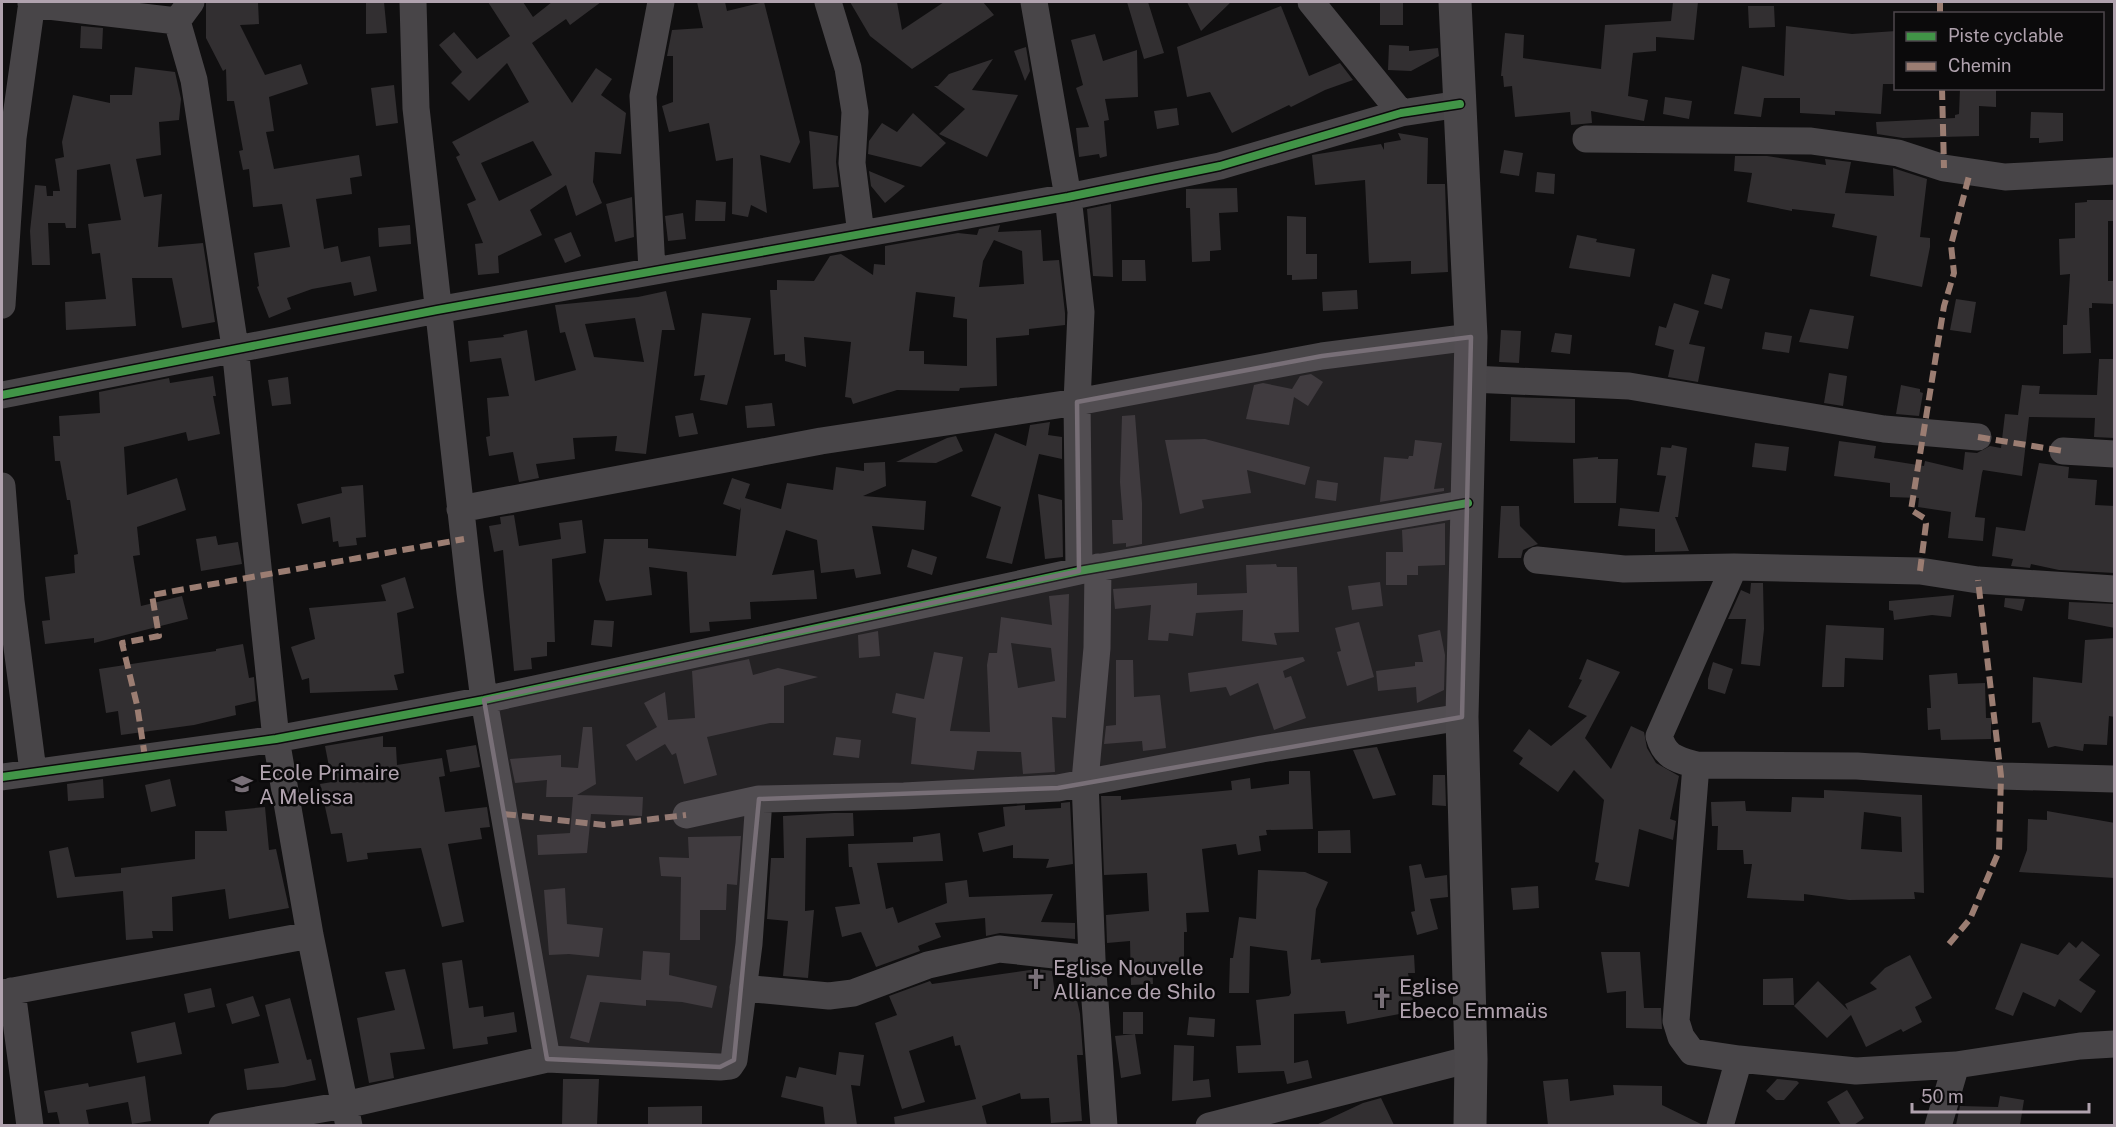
<svg xmlns="http://www.w3.org/2000/svg" width="2116" height="1127" viewBox="0 0 2116 1127" font-family="'Public Sans',sans-serif">
<style>
.building{fill:#322f31;fill-rule:evenodd}
.lines{fill:none;stroke-linecap:round;stroke-linejoin:round}
.street{stroke:#484548;stroke-width:27}
.secondary{stroke:#4a474a;stroke-width:33}
.quiet{stroke:#9b7d72;stroke-width:6;stroke-dasharray:12 6;stroke-linecap:butt}
.cycleway-casing{stroke:#0b0a0b;stroke-width:11}
.cycleway{stroke:#419447;stroke-width:8}
.marked{fill:#786f77;fill-opacity:0.2;stroke:#786f77;stroke-width:4.5;stroke-linejoin:round}
.labels{text-anchor:middle;dominant-baseline:central;stroke-width:5;stroke-linejoin:round;paint-order:stroke}
.poi-label{font-size:21px;fill:#b0a2ae;stroke:#0b0a0b;text-anchor:start}
</style>
<rect width="100%" height="100%" fill="#100f10"/>
<!-- building -->
<path class="building" d="M206,2H258L259,24L240,25L265,75L301,64L308,84L269,97L274,131L266,132L274,169L359,155L362,176L350,178L352,194L316,199L324,249L338,246L341,262L370,256L377,291L354,296L351,282L312,289L287,298L291,309L269,318L257,287L259,286L254,253L290,247L282,204L253,207L249,169L243,170L239,151L243,150L234,101H227L226,69L223,71L206,38Z
M366,2H384L387,33L366,34Z
M488,2H523L533,17L552,2H601L570,25L566,19L532,43L572,103L596,68L612,79L601,95L626,113L621,154L595,152L593,182L602,203L576,216L566,185L530,210L542,235L498,256L499,273L478,275L475,244L483,243L467,204L476,200L456,157L460,155L452,142L529,102L507,63L469,101L451,83L462,72L439,45L454,32L477,59L510,36ZM533,141L552,175L499,201L481,163Z
M697,2H725L727,11L764,2L800,142L790,163L760,155L767,213L751,205L748,217L732,214L733,158L716,161L709,123L669,132L662,106L673,102V56H667L672,30L703,28Z
M850,2H897L902,30L944,2H983L994,15L912,69L870,36Z
M1127,2H1148L1164,53L1144,59Z
M1187,2H1231L1201,31Z
M1380,2H1403V25H1380Z
M1673,2H1698L1694,40L1656,37V51L1633,53L1628,96L1648,100L1644,121L1591,111L1592,123L1582,124L1571,125L1570,112L1515,117L1512,86L1504,87L1503,76H1501L1505,33L1524,35L1523,58L1601,69L1605,25L1671,21Z
M1281,6L1309,76L1340,63L1353,80L1325,90L1291,107L1289,105L1232,133L1210,92L1187,97L1177,47Z
M1748,6H1774L1775,27L1749,28Z
M81,26L103,28L102,49L80,48Z
M1786,26L1852,34L1896,31V84H1883L1881,114L1835,111V115L1800,113V98H1764L1761,117L1734,114L1742,66L1784,76Z
M1095,34L1103,61L1137,50L1138,97L1105,99L1109,120L1104,121L1107,156L1100,158L1099,154L1079,157L1076,128L1089,127L1076,88L1083,85L1071,40Z
M1389,45L1409,46V51L1438,48L1439,56L1411,71L1388,70Z
M1026,47L1030,71L1025,81L1014,51Z
M993,59L972,90L1018,95L987,157L939,134L965,109L934,86H938L949,74Z
M135,67L175,72L181,99L179,120L159,122L161,155L136,159L144,197L162,194L158,247L203,243L215,322L182,328L172,278H132L136,326L66,330L65,302L106,299L100,253L92,254L88,224L121,220L110,164L77,170L76,228H66L65,223H48L50,265H32L30,231L35,185L46,186L47,196H53V191H60L55,159L64,157L62,142L73,95L110,103V95H132Z
M394,85L398,123L376,126L371,88Z
M1960,88H1996V107L1979,106V136L1903,138L1877,134L1876,122L1955,118V115L1959,114Z
M1665,97L1692,101L1689,119L1663,114Z
M1177,108L1179,125L1157,129L1154,111Z
M2031,112L2063,113V141L2039,143V138H2030Z
M913,113L946,143L921,167L868,154L869,141L882,123L897,132Z
M809,131L838,136L836,162L839,187L813,189Z
M1398,133L1428,138L1427,184H1445L1448,272L1411,274V261L1369,263L1365,180L1315,185L1312,155L1381,144L1384,150V143L1401,140Z
M1504,150L1523,153L1519,176L1500,173Z
M1735,156H1767L1826,165L1825,159L1851,162L1845,193L1894,196L1893,168L1927,179L1920,237L1930,238V247L1922,287L1870,276L1877,236L1832,227L1835,214L1792,209V211L1747,202L1752,173L1734,171Z
M869,171L905,186L885,203L871,186Z
M1537,172L1555,174L1554,194L1535,192Z
M1237,188L1238,212L1219,213L1221,250L1210,251V261L1192,262L1190,208H1186V189Z
M632,197L634,237L615,242L606,204Z
M696,200L726,202L725,221H695Z
M2087,200H2114V221H2108V281H2115V304L2092,303V308H2089L2091,353L2063,354V325H2067L2070,274L2060,275L2059,239L2075,238V203L2087,202Z
M1111,204L1113,277L1093,276L1087,209Z
M683,213L686,239L668,241L665,216Z
M1287,216L1306,217V254H1317V279L1292,280V275H1287Z
M410,225L411,244L379,247L378,228Z
M1000,225L998,232L1041,230L1043,261L1059,260L1065,313V325L1029,329V335L996,338L997,386L960,388L959,391L897,390L853,404L851,398L845,397L851,342L804,337L806,367L785,361V354L774,355L770,290H777V280L814,281L830,256L841,254L873,275L874,264L885,265V246L958,233L977,235L979,229ZM994,240L1022,251L1024,284L979,287L983,261ZM916,292L955,297L953,317L967,319V366L924,364V351H909Z
M571,232L581,256L565,263L554,239Z
M1577,235L1597,239L1596,242L1635,249L1630,277L1569,268Z
M1122,260H1145L1146,281H1122Z
M1712,274L1730,279L1722,309L1704,304Z
M1357,290L1358,309L1323,311L1322,292Z
M666,291L675,330H662L646,454L615,451L617,436L573,438L575,459L536,464L539,478L519,482L513,452L489,456L486,437L490,436L487,398L509,396L501,358L470,362L468,341L504,337L503,335L527,330L535,381L576,370L565,332L560,333L555,305L638,297ZM635,318L644,362L594,357L585,324Z
M1956,299L1976,302L1971,333L1950,330Z
M1674,303L1699,311L1689,344L1705,347L1698,382L1668,377L1674,350L1655,345L1659,326L1666,328Z
M1810,309L1854,316L1848,349L1799,342Z
M702,313L751,318L727,405L700,400L705,375L694,376Z
M1501,330L1521,331L1519,363L1499,362Z
M1765,332L1792,336L1789,353L1762,349Z
M1555,333L1572,335L1570,354L1551,352Z
M2099,359H2115V438L2094,437L2095,418L2029,417L2022,476L1983,470L1982,473L1975,517L1985,518L1983,541L1948,538L1951,512L1918,507L1919,498L1890,497V483L1834,476L1839,441L1876,446L1874,458L1924,466L1925,461L1963,470L1965,452L1977,453L1990,446L2001,448L2005,414L2018,415L2022,385L2040,386L2039,394L2097,395Z
M1829,373L1847,376L1843,406L1824,403Z
M1311,374L1323,382L1308,406L1294,397L1289,425L1246,419L1254,385L1263,383L1292,389L1300,376Z
M213,376L216,396H213L220,434L188,441L186,432L124,447L127,495L177,478L186,510L137,527L140,555L133,556L141,606L182,596L188,619L94,643V638L45,644L42,621L50,620L45,577L75,573L74,555L78,554L70,500H67L60,461H55L53,436H60L59,416L100,413L99,392L169,378L170,383Z
M288,377L291,404L272,406L268,380Z
M1901,385L1920,389V392L1923,393L1919,416L1896,414Z
M1511,397L1575,399V443L1510,441Z
M772,403L775,426L747,428L745,406Z
M693,413L698,434L679,437L675,416Z
M1135,415L1142,503V544L1126,547V543L1113,544L1112,520H1123L1120,482L1122,416Z
M1050,422L1048,435L1062,437V459L1039,454L1012,564L986,558L1001,507L971,496L995,433L1026,446L1030,425Z
M956,436L963,451L936,463L896,462L947,438Z
M1205,439L1310,467L1305,485L1247,470L1251,493L1202,500L1204,508L1180,514L1165,440Z
M1415,440L1442,443L1434,489L1444,488V491L1380,502L1384,457L1408,459L1409,456H1413Z
M1755,443L1789,447L1786,471L1752,467Z
M1672,445L1687,448L1678,517H1675L1689,551L1655,552V529L1618,526L1620,508L1659,512L1666,476L1657,475L1661,447L1671,448Z
M1598,457V459H1618L1616,503H1574L1573,459Z
M885,462L886,486L863,496L926,501L924,530L872,526L881,574L856,578L854,569L821,573L817,540L786,530L772,575L814,570L817,599L750,602L751,619L709,622L710,631L690,633L687,572L649,567L652,595L606,601L599,581L604,539H648V548L736,556L741,507L740,510L723,504L732,478L750,484L745,498L781,509L787,483L833,490L836,467L864,471V463Z
M2039,463L2069,467L2068,478L2097,480L2095,505L2115,506V573L2059,570L2031,564L2030,568L2011,566L2013,559L1992,556L1996,527L2025,531Z
M1317,480L1338,483L1336,501L1315,498Z
M363,485L366,537L356,538L357,545L339,547L338,541L333,542L330,517L302,524L297,504L342,493L341,487Z
M1038,494L1062,500L1063,557L1045,559Z
M1501,506H1519L1520,526L1538,544L1523,550L1521,558H1498Z
M514,515L519,546L561,539L559,523L582,520L586,553L552,559L555,642H547V656L531,658L532,669L514,671L503,550L494,552L489,526L501,524L500,517Z
M1445,523V565L1418,566V575H1407V585H1386V552H1403L1402,530Z
M216,536L218,545L238,542L242,564L201,571L196,539Z
M912,549L937,557L932,575L907,567Z
M1276,564L1277,567H1297L1299,632L1274,633L1277,645L1242,641L1243,610L1196,613L1193,636L1169,633L1168,641L1148,640L1151,605L1115,609L1113,589L1197,583V595L1247,593L1246,565Z
M405,577L414,608L397,613L404,673L394,675L398,690L310,693L309,678L302,680L291,647L315,639L309,608L386,601L381,585Z
M1380,582L1383,606L1352,610L1348,586Z
M1751,583H1763L1764,629L1760,666L1741,664L1746,619H1728L1741,590L1750,594Z
M1069,594L1066,718L1052,717L1055,772L1023,774L1021,752L977,751L974,770L911,764L916,718L892,713L896,693L924,699L934,652L963,657L950,731L990,732L987,665L989,653H997L1001,617L1052,625L1049,596ZM1011,643L1051,648L1055,681L1018,688Z
M1954,595L1951,617L1932,615L1894,620L1893,611L1889,610V601Z
M2005,598L2025,599L2022,611L2004,607Z
M2069,602L2115,604V628L2068,619Z
M594,620L614,621L612,647L591,645Z
M1359,622L1374,677L1347,686L1337,652L1341,651L1335,628Z
M1826,625L1884,628L1883,660L1845,658L1844,687H1822Z
M1440,630L1445,655L1444,690L1417,703L1416,687L1378,691L1376,671L1415,666V662H1423L1418,635Z
M878,631L880,656L859,658L858,635Z
M2115,638V717L2109,716L2107,745L2084,744L2083,751L2055,746L2048,748L2040,722L2032,723L2033,677L2082,683L2085,640Z
M243,644L249,678L254,677L256,701L235,706L236,715L194,725L121,735L118,711L106,713L99,669L216,651V649Z
M1303,657L1305,661L1283,671L1285,678L1291,676L1306,718L1274,730L1258,683L1230,696L1226,687L1190,692L1188,673Z
M749,659L753,675L778,668L818,677L784,686V723H770L707,737L717,775L684,784L676,753L672,755L665,744L636,761L626,745L657,727L644,703L665,692L668,720L695,718L692,671Z
M1587,659L1620,672L1585,738L1611,769L1631,726L1644,732L1647,748L1656,763L1679,776L1670,819L1676,821L1673,840L1639,829L1629,887L1595,880L1599,863L1595,862L1604,800L1574,770L1558,792L1519,764L1523,758L1513,751L1529,729L1551,746L1587,716L1568,707L1582,680L1579,679Z
M1116,660H1133L1134,697L1160,695L1166,748L1143,751L1142,741L1104,744L1106,726L1116,725Z
M1713,662L1733,669L1725,694L1708,689V679Z
M1957,673L1958,684L1985,683L1986,718H1991V739L1941,740L1940,729L1928,730L1927,708H1931L1929,675Z
M583,727H592L596,784L577,795L643,797L642,816L591,814L587,853L538,855L537,835L570,833L573,797H546L547,780L515,783L510,759L561,755V767L578,768Z
M383,736V747H396L397,765L442,758L445,776L439,777L445,812L487,807L490,827L480,828L482,839L448,844L464,922L442,927L421,848L367,853L368,859L347,862L342,833L331,834L320,784L332,782L325,746Z
M836,737L861,740L859,758L833,755Z
M476,745L480,767L450,772L446,750Z
M1377,747L1396,795L1373,799L1353,750Z
M1289,771H1310L1313,829L1266,830L1267,835L1259,836L1261,851L1238,855L1236,844L1202,849L1209,912L1186,913L1187,932H1184V963L1152,964L1153,984L1131,985L1130,941L1107,943L1106,915L1149,911L1147,873L1104,875L1101,796H1121V800L1212,792L1232,790L1231,781L1250,778L1251,789L1289,784Z
M1433,775H1445L1446,806L1432,805Z
M103,779L104,798L68,801L67,784Z
M170,779L176,806L151,812L145,785Z
M1824,790L1922,795L1924,893L1914,892L1915,899L1849,900L1804,894V901L1747,898L1752,864H1744L1743,850H1717L1718,826H1712L1711,802L1745,801L1746,811L1791,812L1792,797L1824,798ZM1864,812L1901,817L1902,852L1861,849Z
M1070,802L1073,864L1046,868L1049,859L1013,858V845L983,852L978,833L1005,826L1003,807L1025,805V810L1061,808V803Z
M265,807L269,850L276,849L289,908L229,919L225,889L172,897L173,931H152L153,938L126,940L123,891L57,898L49,851L68,847L75,877L121,873V868L195,859V831H227L225,811Z
M2047,811L2115,823V878L2019,872L2027,850L2028,819L2047,820Z
M834,813H853L854,836L806,838L805,911L814,910L808,978L783,976L788,921L767,919L771,858H784L783,816Z
M1350,830L1351,853H1318V831Z
M940,833L943,861L877,863L886,909L893,907L898,923L947,903L945,883L967,880L969,897L1053,894L1041,922L1075,923V939L1000,933L986,936L985,918L935,923L941,937L918,946L920,951L876,967L861,932L842,937L835,907L860,904L852,867H849L848,844L913,842V837Z
M741,836L737,885L727,884L726,910H700V940H680L681,877L661,876L659,857L689,858L688,837Z
M1421,864L1425,878L1447,875L1448,897L1430,899L1438,929L1417,935L1411,912L1415,911L1409,866Z
M1258,870L1305,872L1328,882L1316,909L1311,960L1320,959L1321,963L1414,955L1415,973H1408L1415,1011L1347,1024L1345,1011L1294,1014V1063L1308,1060L1312,1078L1287,1084L1284,1071L1238,1073L1236,1046L1261,1045L1256,1000L1289,996L1291,993L1287,951L1250,946L1249,993H1229L1230,958H1233L1239,917L1256,919Z
M1538,886L1539,908L1513,910L1511,888Z
M565,888L567,924L603,928L599,957L569,954L549,955L544,890Z
M2082,941L2100,955L2079,980L2096,991L2081,1013L2059,999L2055,1007L2023,992L2013,1016L1995,1009L2021,943L2058,955L2069,942L2076,948Z
M643,951L670,953L669,975L717,986L712,1008L682,1002L646,1000V1006L600,1002L589,1043L570,1038L587,975L641,980Z
M1601,952H1640L1644,1008H1661L1662,1029L1626,1028V991L1607,993Z
M1910,955L1932,998L1915,1007L1922,1022L1903,1032L1901,1029L1866,1047L1851,1015L1827,1038L1794,1006L1818,981L1848,1010L1845,1004L1877,989L1870,983L1885,968Z
M462,960L469,1008L483,1006L484,1017L514,1012L517,1032L487,1037L488,1044L453,1049L442,963Z
M405,969L425,1049L390,1053L394,1078L369,1083L357,1018L395,1010L385,972Z
M1037,969L1052,971L1055,995L1075,991L1080,1014L1083,1055H1077L1082,1121L1051,1123L1049,1098L1021,1099L1020,1093L982,1106L987,1125H895L894,1117L976,1099L960,1045L955,1046L953,1036L909,1051L925,1102L902,1109L875,1023L897,1015L889,996L930,981L932,984Z
M1793,978L1794,1005H1763V979Z
M211,988L215,1007L188,1013L184,994Z
M253,996L260,1016L232,1024L226,1004Z
M290,998L307,1060L311,1059L316,1080L284,1087L247,1090L244,1069L279,1063L265,1005Z
M1123,1012H1143V1034H1123Z
M1189,1017L1215,1019L1214,1037L1187,1035Z
M175,1022L182,1054L137,1063L131,1032Z
M1135,1034L1141,1074L1121,1078L1115,1036Z
M1174,1045L1194,1046L1193,1081L1209,1079L1211,1097L1172,1101Z
M839,1052L864,1055L860,1086L851,1085L857,1125H825L823,1107L781,1097L786,1076L796,1078L799,1067L836,1075Z
M145,1076L151,1121L132,1124L128,1102L86,1110L89,1125H60L57,1112L48,1113L44,1091L88,1083L89,1087Z
M563,1079H599L597,1125H562Z
M1568,1079L1570,1101L1614,1095L1613,1085L1662,1086V1105L1703,1125H1548L1543,1081Z
M1777,1079L1797,1081L1799,1083L1784,1100H1776L1766,1091Z
M1847,1090L1864,1118L1854,1125H1841L1827,1102Z
M2000,1096L2024,1100L2020,1125H1956L1960,1106L1998,1107Z
M1381,1098L1394,1125H1316L1363,1103Z
M702,1106V1124H648V1107Z"/>
<g class="lines">
<!-- street -->
<path class="street" d="M828,2L848,68L855,112L852,163L861,234
M1034,2L1068,197L1081,312L1077,402L1079,571
M1311,2L1401,113
M31,4L177,21L194,80L235,347L276,739L310,935L349,1126
M177,21L191,2
M1586,139L1811,141L1898,153L1944,168L2005,177L2114,171
M652,271L643,96L661,2
M2,305L13,138L32,2
M1471,379L1629,386L1884,429L1978,437
M2,395L437,310L1068,197L1220,166L1401,113L1460,104
M2063,451L2114,454
M2,486L11,601L33,771
M460,509L821,441L1077,402L1322,356L1471,337
M1537,560L1624,569L1734,567L1920,571L1978,580L2114,589
M1098,567L1097,648L1085,781L1092,959L1104,1126
M1734,567L1659,736C1665,757 1676,759 1696,765L1676,1021L1681,1037L1692,1052L1739,1059
M1696,765L1857,766L2001,776L2114,779
M2,777L276,739L484,700L1079,571L1468,503
M686,815L759,799L904,796L1058,788L1262,749L1462,717
M743,988L829,996L853,993L928,965L999,949L1092,959
M12,991L30,1126
M2,993L310,935
M547,1059L720,1067L730,1066L734,1060L749,944L759,799
M222,1126L345,1105L547,1059L484,700L470,592L416,108L413,2
M1209,1126L1471,1059
M1720,1126L1739,1059L1856,1071L1956,1065
M1938,1126L1956,1065L2080,1046L2114,1044"/>
<!-- secondary -->
<path class="secondary" d="M1455,2L1471,337L1462,717L1471,1059L1470,1126"/>
<!-- quiet -->
<path class="quiet" d="M1940,2V14
M1942,88L1944,168
M1978,437L2063,451
M1920,571L1926,524L1924,518L1911,510L1944,306L1954,273L1951,245L1970,172
M145,757L137,705L122,643L159,636L152,595L464,539
M504,814L604,825L686,815
M1949,944L1970,919L1999,851L2001,776L1978,580"/>
<defs>
<path id="cycleway" d="M2,395L437,310L1068,197L1220,166L1401,113L1460,104
M2,777L276,739L484,700L1079,571L1468,503"/>
</defs>
<!-- cycleway casing -->
<use href="#cycleway" class="cycleway-casing"/>
<!-- cycleway -->
<use href="#cycleway" class="cycleway"/>
</g>
<!-- marked area -->
<path class="marked" d="M1471,337L1462,717L1058,788L759,799L734,1060L720,1067L547,1059L484,700L1079,571L1077,402L1322,356Z"/>
<!-- icons -->
<defs>
<symbol id="school-bare" viewBox="-9 -9 18 18"><path d="M0-5L7-2L0 1L-7-2ZM-4 1L0 2.5L4 1V4Q0 6-4 4Z" fill="#786f77" stroke="#0b0a0b" stroke-width="2.5" paint-order="stroke"/></symbol>
<symbol id="church-bare" viewBox="-9 -9 18 18"><path d="M-1.2-6h2.4v3.5h3.3v2.4h-3.3V6h-2.4V-.1h-3.3v-2.4h3.3Z" fill="#786f77" stroke="#0b0a0b" stroke-width="2.5" paint-order="stroke"/></symbol>
</defs>
<g fill-rule="evenodd">
<use href="#school-bare" x="227" y="769" width="30" height="30"/>
<use href="#church-bare" x="1021" y="964" width="30" height="30"/>
<use href="#church-bare" x="1367" y="983" width="30" height="30"/>
</g>
<g class="labels">
<!-- poi labels -->
<g class="poi-label">
<text x="259" y="772">Ecole Primaire<tspan x="259" dy="24">A Melissa</tspan></text>
<text x="1053" y="967">Eglise Nouvelle<tspan x="1053" dy="24">Alliance de Shilo</tspan></text>
<text x="1399" y="986">Eglise<tspan x="1399" dy="24">Ebeco Emmaüs</tspan></text>
</g>
</g>
<!-- border -->
<rect width="2116" height="1127" fill="none" stroke="#b0a2ae" stroke-width="6"/>
<!-- legend -->
<rect x="1894" y="12" width="210" height="78" fill="#0b0a0b" stroke="#4d474c" stroke-width="1.5"/>
<rect x="1906" y="32" width="30" height="9" fill="#419447" stroke="#4d474c" stroke-width="1.5"/>
<text x="1948" y="42" font-size="18" fill="#b0a2ae">Piste cyclable</text>
<rect x="1906" y="62" width="30" height="9" fill="#9b7d72" stroke="#4d474c" stroke-width="1.5"/>
<text x="1948" y="72" font-size="18" fill="#b0a2ae">Chemin</text>
<!-- scale -->
<path d="M1912 1103v9h177v-9" fill="none" stroke="#b0a2ae" stroke-width="3"/>
<text x="1921" y="1103" font-size="18" fill="#b0a2ae" stroke="#0b0a0b" stroke-width="4.5" paint-order="stroke">50 m</text>
</svg>
